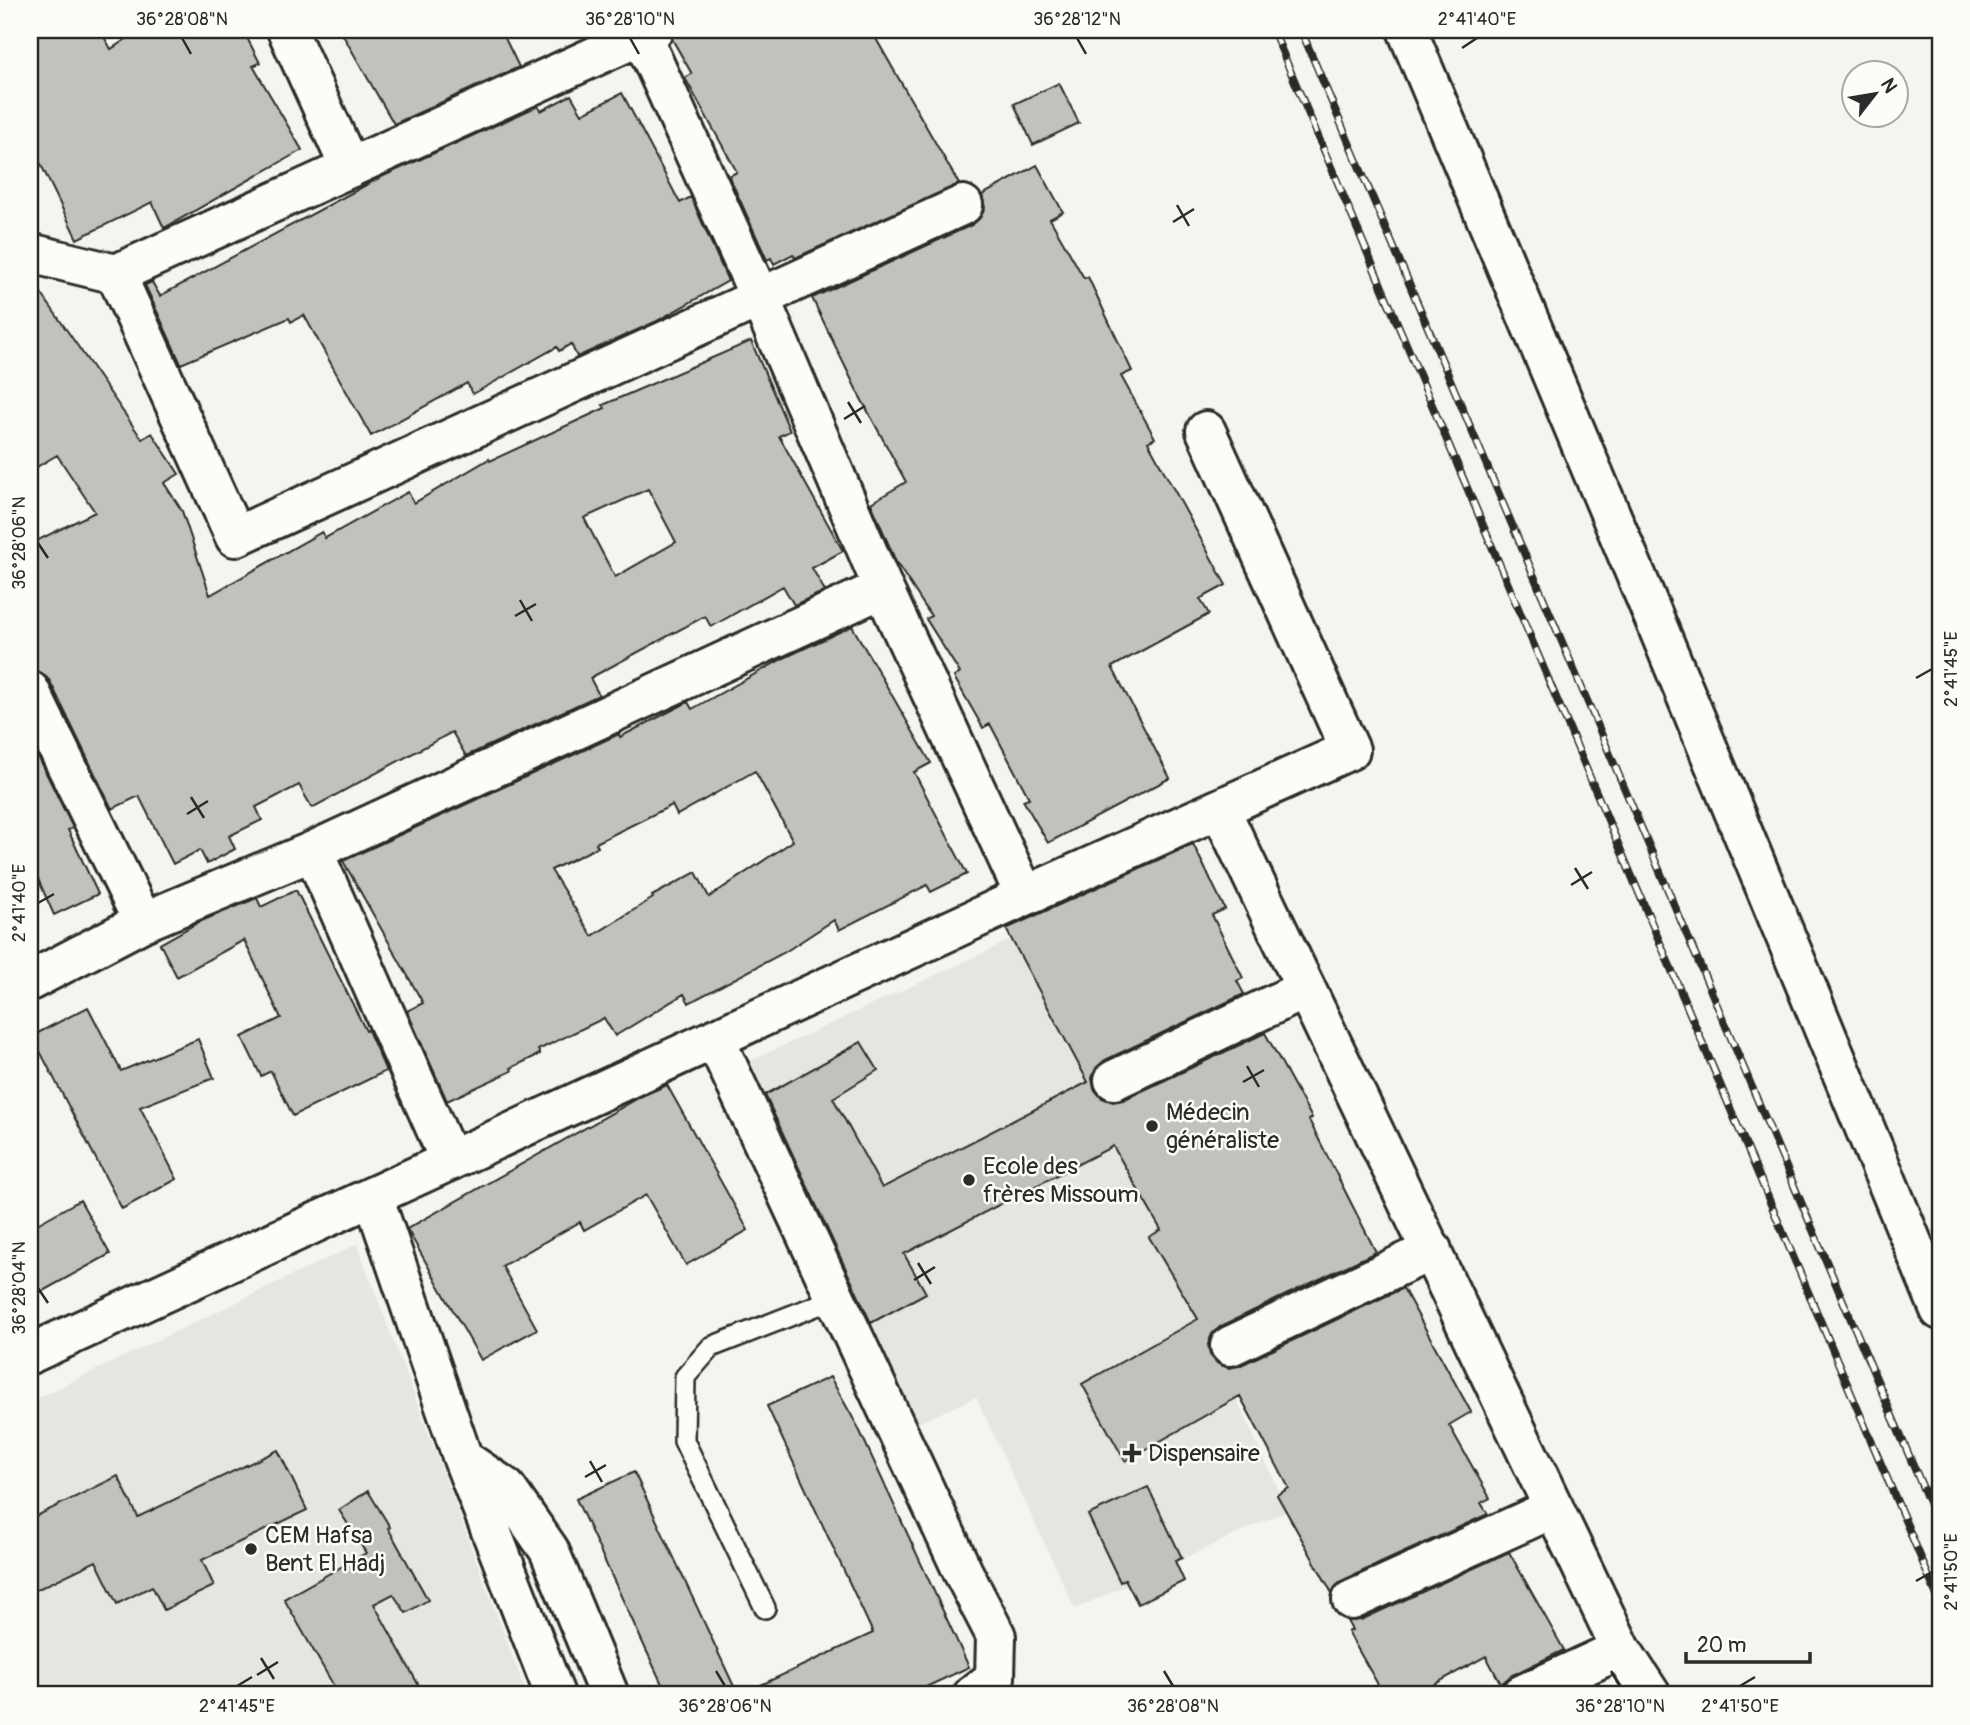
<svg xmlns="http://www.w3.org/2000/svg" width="1970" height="1725" viewBox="0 0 1970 1725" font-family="Pangolin,sans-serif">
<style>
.built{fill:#e6e5e0}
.building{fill:#c2c1be;stroke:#2b2b2b;stroke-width:2;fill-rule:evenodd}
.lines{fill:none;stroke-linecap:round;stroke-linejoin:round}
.lane-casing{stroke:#2b2b2b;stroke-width:24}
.street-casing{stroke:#2b2b2b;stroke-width:44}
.lane{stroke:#fdfcf7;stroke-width:19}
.street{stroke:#fdfcf7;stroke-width:38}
.rail-casing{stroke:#2b2b2b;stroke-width:8}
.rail{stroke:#fdfcf7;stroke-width:5;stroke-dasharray:16;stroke-linecap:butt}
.ticks{fill:none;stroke:#2b2b2b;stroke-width:2.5}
.poi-dot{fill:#2b2b2b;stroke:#fdfcf7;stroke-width:2.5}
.labels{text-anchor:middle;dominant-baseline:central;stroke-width:5;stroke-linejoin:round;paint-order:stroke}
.poi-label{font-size:24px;fill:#2b2b2b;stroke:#fdfcf7;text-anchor:start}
.neatline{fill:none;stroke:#2b2b2b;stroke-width:2.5}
.ticks-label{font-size:18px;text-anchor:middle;fill:#2b2b2b}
</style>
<rect width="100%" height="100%" fill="#f5f4ef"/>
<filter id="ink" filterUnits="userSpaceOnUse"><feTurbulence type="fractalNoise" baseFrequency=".0143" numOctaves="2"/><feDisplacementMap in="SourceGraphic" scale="14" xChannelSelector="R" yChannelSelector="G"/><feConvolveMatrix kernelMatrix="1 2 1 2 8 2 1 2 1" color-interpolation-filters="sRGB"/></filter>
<g filter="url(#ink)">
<!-- built -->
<path class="built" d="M1022,935L1288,1510L1075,1609L976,1397L916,1424L748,1062Z
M357,1244L527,1695H30V1402Z"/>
<!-- building -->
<path class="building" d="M30,30H100L111,49L140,30H243L260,63L253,66L302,150L164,228L152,202L77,239L30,142Z
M340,30H501L519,67L394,124Z
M674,30H871L959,184L795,258L793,254L774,264L771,258L767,260L729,176L737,172L685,78L692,74L672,39Z
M1059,83L1079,123L1033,145L1014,104Z
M622,93L680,203L691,197L728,281L655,322L577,357L571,344L559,351L557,347L473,394L467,383L371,436L304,315L291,322L289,318L181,364L145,285L152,282L160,296L379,178L538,106L541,111L571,95L582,114Z
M1037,165L1063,212L1050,219L1084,278L1088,277L1132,371L1121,376L1155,438L1148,442L1226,585L1200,599L1209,614L1112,667L1170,778L1048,843L1023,800L1029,798L990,724L983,728L954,677L960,673L926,619L931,616L896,562L871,503L906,482L858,393L812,298L972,225L980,218L985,208L982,195Z
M30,277L142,439L152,433L179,474L164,483L182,511L210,595L322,532L325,538L408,492L414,503L489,459L490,461L605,408L603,405L751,341L790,431L779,436L843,551L812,568L825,591L794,605L783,586L711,627L705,616L590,678L599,695L466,756L452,732L312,808L299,785L256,807L262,820L229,836L235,849L207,864L200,850L173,864L139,796L112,809L50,681L42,673L30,669V544L95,512L57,455L30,471ZM648,489L676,542L615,577L584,518Z
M852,626L931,763L914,772L967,874L931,892L927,885L839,930L834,920L785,952L689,1003L684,994L615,1036L604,1018L538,1050L540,1054L511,1068L512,1071L447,1101L407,1011L423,1003L343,861L619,734L620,737L688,702L692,709L784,658ZM755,771L793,841L709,897L696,872L652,896L653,898L592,936L551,870L598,847L596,843L672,805L677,815Z
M30,740L73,828L68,830L98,894L54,915L30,861Z
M1193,844L1225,909L1212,915L1243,978L1237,981L1244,994L1105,1060L1096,1068L1092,1078L1094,1089L1102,1098L1113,1102L1123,1100L1265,1033L1312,1118L1309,1120L1376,1252L1221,1326L1212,1334L1208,1344L1210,1355L1218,1364L1229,1368L1239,1366L1403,1288L1471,1412L1449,1425L1490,1498L1481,1503L1488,1514L1343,1580L1335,1587L1332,1593L1277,1495L1289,1488L1240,1396L1125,1461L1082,1384L1198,1319L1149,1237L1161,1230L1113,1146L904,1254L926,1293L871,1323L765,1095L861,1042L878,1070L833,1098L882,1188L1088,1082L1006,929Z
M296,890L366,1031L368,1030L386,1071L293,1116L271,1071L261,1076L242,1037L281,1018L244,940L177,977L160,944L199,922L257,898L261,907Z
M88,1007L121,1071L198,1039L214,1078L140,1107L177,1179L122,1209L32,1036Z
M667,1085L748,1230L686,1265L646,1195L584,1230L580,1222L502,1266L537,1329L481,1360L407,1229L642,1096Z
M80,1200L110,1254L30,1298V1228Z
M830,1377L858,1427L969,1667L909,1695H739L873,1633L767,1406Z
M278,1450L307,1510L202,1560L214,1586L164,1610L152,1586L117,1604L96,1561L30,1593V1519L118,1476L138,1517Z
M634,1472L738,1695H667L576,1499Z
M1148,1487L1182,1558L1175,1561L1184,1581L1138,1604L1125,1579L1120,1582L1088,1515Z
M368,1491L390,1527L388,1528L428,1600L406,1613L393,1594L374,1604L424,1695H339L284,1599L366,1553L339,1510Z
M1509,1552L1564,1650L1512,1675L1501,1684L1486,1656L1415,1695H1384L1348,1632L1352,1630L1347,1621L1361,1620Z"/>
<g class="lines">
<defs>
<path id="lane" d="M765,1608L684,1441L685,1377L711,1347L836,1298"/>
<path id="street" d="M287,30L350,168
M1407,30L1652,613L1940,1310
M30,253L116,274L235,537L963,205
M116,274L653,30
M30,691L143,922
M1220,809L1621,1649L1651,1695
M313,851L450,1161
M1025,896L1350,750L1206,431
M30,981L143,922L313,851L883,588
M715,1039L963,1572L996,1636L995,1678L973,1695
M1114,1080L1306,989
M373,1196L463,1459L555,1695
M1230,1346L1432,1250
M30,1354L1025,896L883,588L760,298L639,30
M463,1459L506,1488L549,1550L609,1695
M1352,1600L1554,1508
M1521,1695L1621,1649"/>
</defs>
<!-- lane casing -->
<use href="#lane" class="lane-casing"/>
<!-- street casing -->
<use href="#street" class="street-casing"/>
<!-- lane -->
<use href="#lane" class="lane"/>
<!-- street -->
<use href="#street" class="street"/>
<defs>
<path id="rail" d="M1273,30L1940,1603
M1301,30L1940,1528"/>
</defs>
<!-- rail casing -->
<use href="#rail" class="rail-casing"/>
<!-- rail -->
<use href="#rail" class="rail"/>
</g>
</g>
<!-- ticks -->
<path class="ticks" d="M182,38L191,54M630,38L639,54M1077,38L1086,54M1462,48L1477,38M1177,205L1189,226M1173,222L1194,209M848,402L861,423M844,419L865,406M38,543L48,558M520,600L532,621M515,616L536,604M1916,678L1932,669M191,797L204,818M187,814L208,801M1575,868L1588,889M1571,885L1592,872M38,903L54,894M1247,1066L1259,1087M1243,1082L1264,1070M918,1263L931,1284M914,1280L935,1267M38,1288L48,1303M590,1461L602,1482M585,1477L606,1465M1916,1581L1932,1572M261,1658L274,1679M716,1671L725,1686M1164,1671L1173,1686M1611,1671L1620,1686M257,1675L278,1662M237,1686L252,1677M1740,1686L1755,1677"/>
<!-- markers -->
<g class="poi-dot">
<circle cx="1152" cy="1126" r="7"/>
<circle cx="969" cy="1180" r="7"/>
<path d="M1128.5 1442.5h7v7h7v7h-7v7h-7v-7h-7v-7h7z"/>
<circle cx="251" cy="1549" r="7"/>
</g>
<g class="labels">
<!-- poi labels -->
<g class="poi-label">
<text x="1166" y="1112">Médecin<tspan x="1166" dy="28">généraliste</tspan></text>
<text x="983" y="1166">Ecole des<tspan x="983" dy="28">frères Missoum</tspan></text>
<text x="1148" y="1453">Dispensaire</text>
<text x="265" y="1535">CEM Hafsa<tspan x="265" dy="28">Bent El Hadj</tspan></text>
</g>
</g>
<!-- margin -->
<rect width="1970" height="1725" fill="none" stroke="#fdfcf7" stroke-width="77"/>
<!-- north arrow -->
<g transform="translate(1875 94) rotate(59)"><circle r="33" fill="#fdfcf7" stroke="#a9a8a5" stroke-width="2"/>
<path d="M0-5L12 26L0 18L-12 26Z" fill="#2b2b2b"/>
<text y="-10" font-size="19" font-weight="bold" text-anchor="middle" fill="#2b2b2b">N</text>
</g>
<!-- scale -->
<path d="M1686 1652v10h124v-10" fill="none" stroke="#2b2b2b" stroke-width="3.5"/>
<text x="1697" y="1652" font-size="21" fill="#2b2b2b" stroke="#fdfcf7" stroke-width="5" paint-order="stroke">20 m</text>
<rect x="38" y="38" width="1894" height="1648" class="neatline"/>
<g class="ticks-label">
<text x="182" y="25">36°28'08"N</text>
<text x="630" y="25">36°28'10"N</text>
<text x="1077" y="25">36°28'12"N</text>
<text x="1477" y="25">2°41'40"E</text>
<text transform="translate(19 543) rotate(-90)" y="6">36°28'06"N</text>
<text transform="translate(1951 669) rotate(-90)" y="6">2°41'45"E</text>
<text transform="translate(19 903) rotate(-90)" y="6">2°41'40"E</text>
<text transform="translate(19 1288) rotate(-90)" y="6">36°28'04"N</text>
<text transform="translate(1951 1572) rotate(-90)" y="6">2°41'50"E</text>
<text x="237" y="1712">2°41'45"E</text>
<text x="725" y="1712">36°28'06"N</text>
<text x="1173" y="1712">36°28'08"N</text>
<text x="1620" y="1712">36°28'10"N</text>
<text x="1740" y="1712">2°41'50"E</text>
</g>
</svg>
